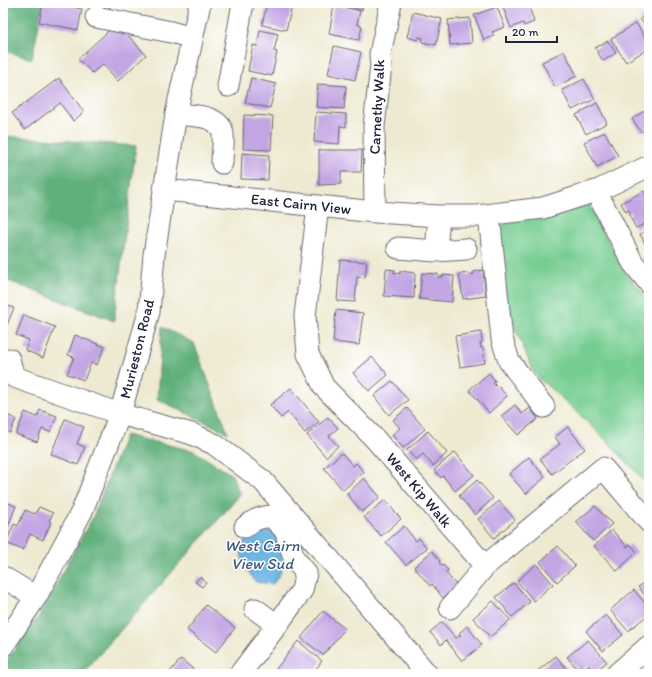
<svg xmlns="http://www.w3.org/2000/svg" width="652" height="677" viewBox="0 0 652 677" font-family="Itim,sans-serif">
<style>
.green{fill:#76cd92;stroke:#4c7866}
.forest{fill:#60b07c;stroke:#41695c}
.water{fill:#6bb4e3;stroke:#466b8f}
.building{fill:#c2a5e3}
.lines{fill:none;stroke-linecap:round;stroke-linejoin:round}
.minor-casing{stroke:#696870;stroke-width:23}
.minor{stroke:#fff;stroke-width:21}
.labels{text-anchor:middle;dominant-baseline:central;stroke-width:3;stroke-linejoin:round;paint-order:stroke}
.street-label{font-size:15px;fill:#22223b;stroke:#fff}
.water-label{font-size:16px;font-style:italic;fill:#3f5c7e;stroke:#fff}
</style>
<rect width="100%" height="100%" fill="#fff"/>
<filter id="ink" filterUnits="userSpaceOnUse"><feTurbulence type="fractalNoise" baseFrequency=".025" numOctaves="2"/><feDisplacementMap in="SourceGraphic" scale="8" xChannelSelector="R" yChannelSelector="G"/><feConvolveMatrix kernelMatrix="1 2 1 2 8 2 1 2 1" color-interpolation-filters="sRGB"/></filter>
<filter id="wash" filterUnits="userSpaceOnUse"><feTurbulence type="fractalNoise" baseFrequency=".012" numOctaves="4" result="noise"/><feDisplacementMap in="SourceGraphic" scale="16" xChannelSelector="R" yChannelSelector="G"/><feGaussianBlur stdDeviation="0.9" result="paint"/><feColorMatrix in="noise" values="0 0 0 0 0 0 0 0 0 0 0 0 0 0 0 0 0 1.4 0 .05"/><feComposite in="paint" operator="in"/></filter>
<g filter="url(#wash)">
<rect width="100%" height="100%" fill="#eeead1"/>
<!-- green -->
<path class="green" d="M587,201L624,271L649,300V486L608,442L574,409L535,375L516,330L504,296L495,222Z"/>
<!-- forest -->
<path class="forest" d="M3,3H43L32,59L5,51L3,53Z
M3,136L136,146L114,321L3,279Z
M162,327L194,343L228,433L157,399Z
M125,435L194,451L232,475L240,495L82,674H3V666L39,616L93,517Z"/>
<!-- water -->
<path class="water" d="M255,529L275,532L282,550L281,572L273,584L256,582L244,566L240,547Z"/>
<g id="blocks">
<!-- building -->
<path class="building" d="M43,3H52L82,9L78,30L39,22Z
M99,3H114L107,10Z
M267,3H293L286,30L262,25Z
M336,3H363L362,10Z
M507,3H528L534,22L524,26L523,23L511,28L502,5Z
M334,5L360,11L357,24L362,26L359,40L329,34Z
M497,7L505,27L492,32L494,36L484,40L474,15Z
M413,12L442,19L436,45L422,42L423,38L418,37L417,40L407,37Z
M649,13V31L640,19Z
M470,18L472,43L450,45L448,20Z
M117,23L146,55L118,81L103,64L92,73L78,59Z
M636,23L649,44V48L626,62L611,39Z
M260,30L278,34L274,51L277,52L272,76L248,71L253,45L257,46Z
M608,41L616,53L603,61L595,48Z
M334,46L361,52L355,80L328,74Z
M564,51L577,76L555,87L542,62Z
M59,78L84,112L73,121L60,103L25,130L12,113Z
M251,78L276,84L270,108L245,103Z
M584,79L595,99L572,110L562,90Z
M318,84L346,86L344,109L316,107Z
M597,103L607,123L586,134L576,115Z
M644,111L649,117V126L641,132L632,119Z
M316,112L346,114V127L340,126L339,144L314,142Z
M244,115L273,116L271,150L243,149Z
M605,132L618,156L597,167L584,142Z
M319,150H362L361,172H341V184L319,185Z
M242,153L269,155L268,180L241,179Z
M644,191L649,201V222L636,228L629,215L631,214L629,210L626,212L621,203Z
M649,229V245L647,242L645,244L640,234Z
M340,260L367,262L365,278L357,277L355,302L337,301Z
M386,269L395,270L394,273L400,274V271L415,273L414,298L384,296Z
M483,270L486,296L463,299L459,274L468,273V275L474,274L473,272Z
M422,273L438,274V277H443V275L454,276L452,302L419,299Z
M3,304L14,308L7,325L3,323Z
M336,310L363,313L359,345L333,342Z
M24,315L55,327L43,358L25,350L29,340L16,335Z
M481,332L482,343H480L481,348H483L485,363L460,367L455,336Z
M75,335L105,347L97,365L91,363L84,380L67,374L74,357L68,355Z
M372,357L388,375L369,391L353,373Z
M489,373L495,381L493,383L496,386L497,385L507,396L489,413L469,390Z
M392,381L408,400L389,415L374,396Z
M291,388L319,422L305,433L288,412L281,418L270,405Z
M515,405L522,414L530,408L538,419L518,435L501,416Z
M407,408L425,429L403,448L392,435L400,428L393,420Z
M40,410L57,416L50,432L42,429L37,442L16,434L25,412L37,417Z
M3,413L16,419L10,433L3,430Z
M328,417L338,428L329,436L338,446L326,457L307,435Z
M65,419L84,427L77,444L85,447L78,465L51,454Z
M568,427L585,449L552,474L540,459L560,444L555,437Z
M428,431L447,453L433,466L423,454L416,460L407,450Z
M455,452L474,475L455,491L443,476L441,478L434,470Z
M342,453L353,466L356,463L364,472L343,490L324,468Z
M529,457L545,477L526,494L509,474Z
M364,478L380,497L362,512L347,494Z
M477,480L493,498L475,515L459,496Z
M385,500L401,519L381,536L364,517Z
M3,501L16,506L3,539Z
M499,501L515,520L494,538L478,519Z
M595,506L612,524L593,541L576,522Z
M39,507L53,513L49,521L51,522L43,540L30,534L23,550L6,543L14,524L18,526L25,510L35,514Z
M404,526L416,541L419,538L427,548L406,565L386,542Z
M612,530L627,547L630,544L637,552L617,571L594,546Z
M558,546L575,566L557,582L540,562Z
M432,551L440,561L439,562L442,566L443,565L448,570L446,573L457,586L443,598L432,584L430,586L414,567Z
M536,564L553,584L534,601L517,581Z
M200,577L206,582L202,587L195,582Z
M649,579V600L638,587Z
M514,583L530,602L512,617L496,597Z
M634,590L649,608V614L628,631L610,610Z
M493,601L510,620L490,637L473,618Z
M206,605L235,628L216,652L187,630Z
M323,611L345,629L323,655L301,638Z
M606,615L623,635L603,651L586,631Z
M442,622L456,638L461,635L459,633L467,626L482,645L462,661L446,640L441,645L430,632Z
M588,640L607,662L594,672L588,665L580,672L567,657Z
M298,641L322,661L312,674H272Z
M556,656L571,674H534Z
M181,659L199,674H168Z"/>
</g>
</g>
<g filter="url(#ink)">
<use href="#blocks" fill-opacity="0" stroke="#696870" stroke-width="1"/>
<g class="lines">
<defs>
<path id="minor" d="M96,17L171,32L192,38
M228,86L243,3
M176,114C192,116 221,114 223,135C224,144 222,154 222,163
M165,190L375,212L439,216H477L543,208L599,190L649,166
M596,191L633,263L649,283
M318,206L305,316L308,354L324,387L375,439L485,566L603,468L649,522
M375,212L374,126L381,66L380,54L391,3
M489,215L502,339L509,361L544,407
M439,216L436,251L466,249
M398,248L436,251
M9,359L14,377L120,414L192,434L214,444L263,481L427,674
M245,527C254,520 260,517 271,516L285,530L294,558L306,573L302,590L277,625
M3,577L36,597
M450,608L485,566
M3,646L36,597L82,511L120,414L149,312L154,255L176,114L200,3
M240,674L277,625L255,609
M617,674L649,646"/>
</defs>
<!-- minor casing -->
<use href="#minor" class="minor-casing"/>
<!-- minor -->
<use href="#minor" class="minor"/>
</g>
</g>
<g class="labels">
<!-- street labels -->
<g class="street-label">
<text transform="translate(377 107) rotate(-87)">Carnethy Walk</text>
<text transform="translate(301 204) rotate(6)">East Cairn View</text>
<text transform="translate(137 349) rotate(-76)">Murieston Road</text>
<text transform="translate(419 490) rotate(50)">West Kip Walk</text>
</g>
<!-- water labels -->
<g class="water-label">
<text x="262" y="545">West Cairn<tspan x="262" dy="18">View Sud</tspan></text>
</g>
</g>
<!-- margin -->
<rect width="652" height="677" fill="none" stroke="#fff" stroke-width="16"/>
<!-- scale -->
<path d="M506 36v6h51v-6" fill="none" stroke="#22223b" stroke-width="2"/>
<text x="512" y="36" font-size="12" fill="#22223b" stroke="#ffffff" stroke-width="3" paint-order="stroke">20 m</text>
</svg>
